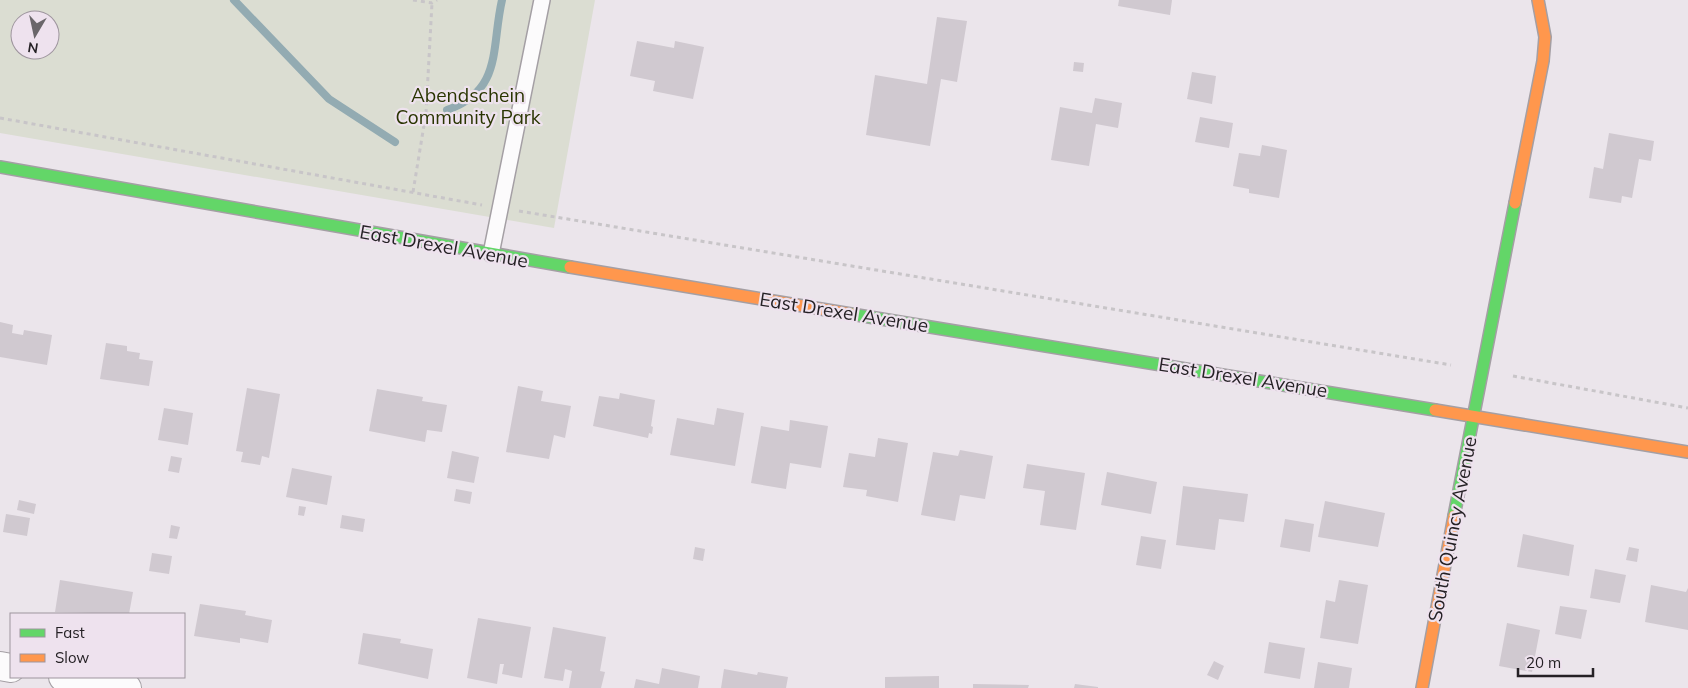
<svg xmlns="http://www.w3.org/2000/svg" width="1688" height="688" viewBox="0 0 1688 688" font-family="Mulish,sans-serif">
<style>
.green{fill:#dbddd2;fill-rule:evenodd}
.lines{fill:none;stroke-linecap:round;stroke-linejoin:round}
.stream{stroke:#93abb2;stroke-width:8}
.building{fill:#d0c9d0}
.lane-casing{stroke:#a49fa4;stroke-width:18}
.street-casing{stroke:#a49fa4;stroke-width:30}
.fast-casing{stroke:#a49fa4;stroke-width:14}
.slow-casing{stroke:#a49fa4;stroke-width:14}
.path{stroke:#c8c5c8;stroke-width:3;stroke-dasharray:4 4;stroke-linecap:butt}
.lane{stroke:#fcfbfc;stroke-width:15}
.street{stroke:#fcfbfc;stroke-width:28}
.fast{stroke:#63d668;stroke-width:11}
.slow{stroke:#ff974d;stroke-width:11}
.labels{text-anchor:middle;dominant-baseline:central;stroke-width:4.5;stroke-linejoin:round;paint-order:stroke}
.park-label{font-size:19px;fill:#2a3502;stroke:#eee2ee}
.street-label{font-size:19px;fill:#252125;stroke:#eee2ee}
</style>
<rect width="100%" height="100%" fill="#ebe5eb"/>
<!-- green -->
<path class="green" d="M0,0H595L554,228L0,133ZM20,20H50V50H20Z"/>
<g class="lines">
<!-- stream -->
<path class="stream" d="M234,0L329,99L395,142
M447,110C503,91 491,47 502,0"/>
</g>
<!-- building -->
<path class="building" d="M1119,0H1172L1170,15L1118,6Z
M937,17L967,21L957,82L941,79L930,146L866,135L875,75L927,84Z
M637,41L674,48L675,41L704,47L693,99L653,91L655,81L630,76Z
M1074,62L1084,63L1083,72L1073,71Z
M1192,72L1216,76L1212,104L1187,99Z
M1095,98L1122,103L1118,128L1096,124L1089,166L1051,160L1060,107L1092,113Z
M1200,117L1233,123L1229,148L1195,142Z
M1609,133L1654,141L1651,161L1639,159L1632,198L1622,196L1621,203L1589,198L1594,167L1603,169Z
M1262,145L1287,150L1279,198L1249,193V189L1233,186L1239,153L1260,156Z
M0,322L13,325L12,333L23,335L24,330L52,335L47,365L0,357Z
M106,343L127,346V351L140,353L139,359L153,361L149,386L100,379Z
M518,386L543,391L541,401L571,406L565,438L554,435L549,459L506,452Z
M247,388L280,394L269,458L262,456L260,465L241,462L243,452L236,451Z
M377,389L423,397L422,401L447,405L442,432L427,430L425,442L369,431Z
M620,393L655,400L651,426L653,427L652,434L649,433L648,438L593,426L599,396L619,399Z
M164,408L193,413L188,445L158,440Z
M717,408L744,413L735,466L670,455L677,418L714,425Z
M790,420L828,426L821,468L790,463L786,489L751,483L761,426L789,431Z
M878,438L908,443L898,502L866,496L867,490L843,487L849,453L875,457Z
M960,450L993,456L985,499L960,495L955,521L921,515L933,452L958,456Z
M452,451L479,457L474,483L447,478Z
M171,456L182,458L179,473L168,471Z
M1027,464L1085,473L1076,530L1040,525L1045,491L1023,488Z
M292,468L332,476L327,505L286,497Z
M1107,472L1157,482L1151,514L1101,505Z
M1183,486L1248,494L1244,522L1219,519L1215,550L1176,545Z
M456,489L472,492L470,504L454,501Z
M19,500L36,504L34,514L17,510Z
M1325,501L1385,513L1378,547L1318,537Z
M299,506L306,507L304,516L298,515Z
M6,514L30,518L27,536L3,532Z
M342,515L365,519L363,532L340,528Z
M1285,519L1314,524L1310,552L1280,547Z
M171,525L180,527L177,539L169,538Z
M1523,534L1574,545L1569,576L1517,567Z
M1141,536L1166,540L1161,569L1136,565Z
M695,547L705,549L703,561L693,559Z
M1629,547L1639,549L1637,562L1626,560Z
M152,553L172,556L169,574L149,571Z
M1595,569L1626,575L1620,603L1590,598Z
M60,580L133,592L129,614L55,612Z
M1339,580L1368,585L1358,644L1320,638L1326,600L1335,602Z
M1651,585L1686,592L1688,588V630L1645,622Z
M200,604L246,611L245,615L272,620L268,643L240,638V643L194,636Z
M1560,606L1587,610L1581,639L1555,634Z
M478,618L531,627L522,678L502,674L504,664H500L497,684L467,678Z
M1507,623L1540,630L1532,672L1499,666Z
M553,627L606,637L600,671L605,672L601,688H569L572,671L565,669L563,681L544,678Z
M363,633L401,639L400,643L433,649L428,679L358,664Z
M1269,642L1305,648L1300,679L1264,673Z
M1214,661L1224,666L1218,680L1207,675Z
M1318,662L1352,668L1349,688H1314Z
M662,668L700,676L698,688H634L636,679L659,684Z
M724,669L757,675L758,672L788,677L786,688H721Z
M939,676V688H885V677Z
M973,684L1029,685L1028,688H973Z
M1075,684L1098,687V688H1074Z"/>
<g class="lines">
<defs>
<path id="lane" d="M491,254L542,0"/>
<path id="street" d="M0,666L11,668
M63,677L127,688"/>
<path id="fast" d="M0,167L570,267
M851,314L1435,410
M1454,516L1515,203"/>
<path id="slow" d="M1515,203L1543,61L1545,37L1538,0
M570,267L851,314
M1435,410L1688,452
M1422,688L1454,516"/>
</defs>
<!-- lane casing -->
<use href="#lane" class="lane-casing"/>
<!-- street casing -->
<use href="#street" class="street-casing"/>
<!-- fast casing -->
<use href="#fast" class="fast-casing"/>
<!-- slow casing -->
<use href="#slow" class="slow-casing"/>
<!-- path -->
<path class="path" d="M413,0L432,3L437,0
M0,118L482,205
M413,192L426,113L432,3
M519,211L1451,365
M1513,376L1688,408"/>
<!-- lane -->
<use href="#lane" class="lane"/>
<!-- street -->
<use href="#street" class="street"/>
<!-- fast -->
<use href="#fast" class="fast"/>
<!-- slow -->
<use href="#slow" class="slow"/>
</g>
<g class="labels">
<!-- park labels -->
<g class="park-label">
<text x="468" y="95">Abendschein<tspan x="468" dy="22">Community Park</tspan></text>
</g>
<!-- street labels -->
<g class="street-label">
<text transform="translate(444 246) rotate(10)">East Drexel Avenue</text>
<text transform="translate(844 312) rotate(9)">East Drexel Avenue</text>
<text transform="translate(1243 377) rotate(9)">East Drexel Avenue</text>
<text transform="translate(1452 529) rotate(-79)">South Quincy Avenue</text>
</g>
</g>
<!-- legend -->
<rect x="10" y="613" width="175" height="65" fill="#eee2ee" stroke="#9e959e"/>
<rect x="20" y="629" width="25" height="8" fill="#63d668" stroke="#9e959e"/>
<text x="55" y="638" font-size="15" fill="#252125">Fast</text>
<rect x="20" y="654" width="25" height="8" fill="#ff974d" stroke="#9e959e"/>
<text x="55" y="663" font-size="15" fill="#252125">Slow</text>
<!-- north arrow -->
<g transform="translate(35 35) rotate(189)"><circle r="24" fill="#eee2ee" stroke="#9e959e"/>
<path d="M0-4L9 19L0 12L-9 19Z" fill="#6a666a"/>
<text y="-8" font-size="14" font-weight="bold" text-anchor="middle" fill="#252125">N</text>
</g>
<!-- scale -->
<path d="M1518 668v8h75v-8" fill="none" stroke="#252125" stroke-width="2.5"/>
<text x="1526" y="668" font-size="15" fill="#252125" stroke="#eee2ee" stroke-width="4" paint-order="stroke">20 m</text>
</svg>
